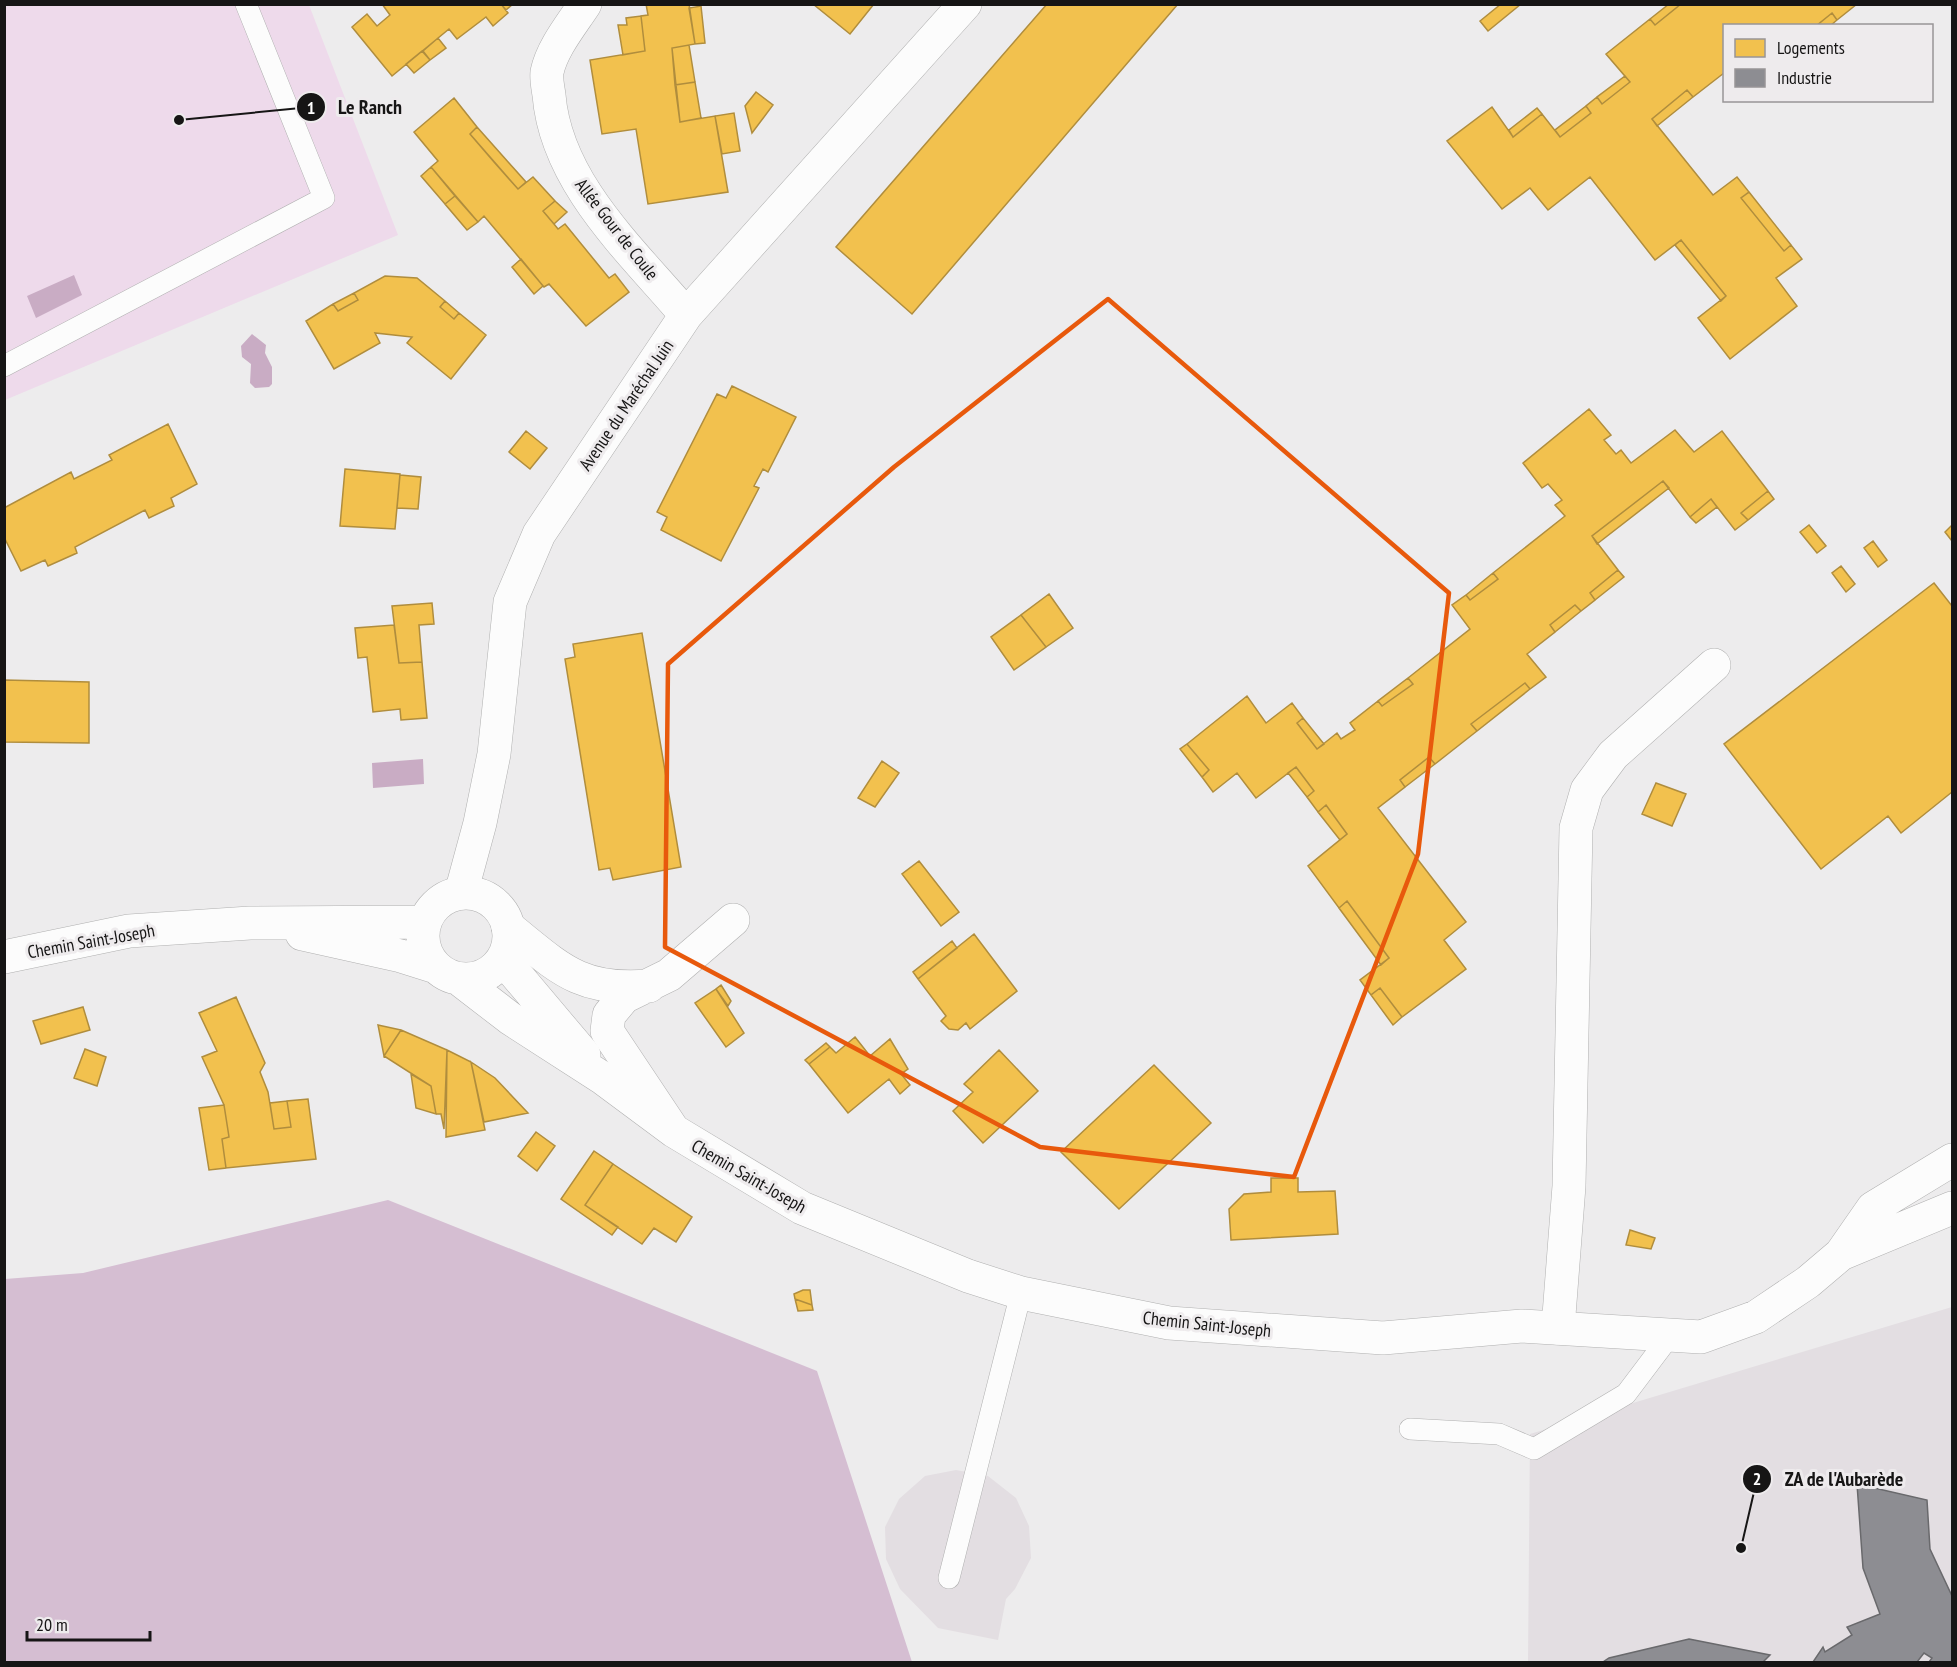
<svg xmlns="http://www.w3.org/2000/svg" width="1957" height="1667" viewBox="0 0 1957 1667" font-family="'PT Sans Narrow',sans-serif">
<style>
.built{fill:#e3dee2}
.green{fill:#eedaeb}
.forest{fill:#d5bed2}
.water{fill:#c9acc4}
.homes{fill:#f2c14e;stroke:#b08d3d;stroke-width:1.5}
.industry{fill:#8d8d92;stroke:#69696c;stroke-width:1.5}
.lines{fill:none;stroke-linecap:round;stroke-linejoin:round}
.lane-casing{stroke:#b0b0b0;stroke-width:22}
.street-casing{stroke:#b0b0b0;stroke-width:34}
.secondary-casing{stroke:#b0b0b0;stroke-width:34}
.lane{stroke:#fcfcfc;stroke-width:21}
.street{stroke:#fcfcfc;stroke-width:33}
.secondary{stroke:#fcfcfc;stroke-width:33}
.marked{fill:none;stroke:#e8590c;stroke-width:4.5;stroke-linejoin:round}
.labels{text-anchor:middle;dominant-baseline:central;stroke-width:6;stroke-linejoin:round;paint-order:stroke}
.street-label{font-size:18px;fill:#161515;stroke:#eeebed}
.leader{fill:none;stroke:#161515;stroke-width:2}
.callout-dot{fill:#161515;stroke:#eeebed;stroke-width:2}
.mark-label{font-size:18px;text-anchor:middle;font-weight:bold;fill:#fff}
.callout-label{font-size:20px;text-anchor:middle;font-weight:bold;fill:#161515;stroke:#eeebed;stroke-width:6;stroke-linejoin:round;paint-order:stroke}
</style>
<rect width="100%" height="100%" fill="#edeced"/>
<!-- built -->
<path class="built" d="M1952,1307V1662H1528L1530,1434Z
M956,1470L988,1476L1016,1498L1029,1526L1031,1558L1015,1589L1006,1599L998,1640L938,1628L900,1589L886,1559L885,1527L899,1499L925,1476Z"/>
<!-- green -->
<path class="green" d="M5,5H309L398,235L5,400Z"/>
<!-- forest -->
<path class="forest" d="M388,1200L817,1371L912,1662H5V1279L83,1273Z"/>
<!-- water -->
<path class="water" d="M74,275L82,295L36,318L27,296Z
M252,334L266,345L265,353L272,367V384L269,387L255,388L250,383L251,364L242,357L241,346Z
M423,759L424,784L373,788L372,763Z"/>
<!-- homes -->
<path class="homes" d="M382,4H501L508,13L493,26L486,17L457,39L449,29L392,76L352,27L367,14L377,26L390,15Z
M501,4H513L506,10Z
M646,4H689L695,44L672,48L680,122L715,116L728,192L648,204L636,129L602,134L590,60L645,51L641,16L648,15Z
M813,4H874L850,34Z
M1047,4H1178L912,314L836,247Z
M1501,4H1521L1488,31L1480,21Z
M1669,4H1681L1655,25L1650,19Z
M1681,4H1857L1837,20L1832,13L1816,26H1724V73L1693,97L1687,90L1652,119L1713,195L1737,177L1749,192L1741,198L1784,251L1791,245L1802,259L1776,278L1797,306L1730,359L1698,318L1726,296L1681,240L1655,260L1590,177L1548,210L1530,188L1502,209L1447,141L1492,107L1513,137L1542,114L1560,137L1591,113L1586,106L1597,97L1602,104L1630,82L1606,54L1650,19L1655,25Z
M701,6L705,43L695,44L689,8Z
M1832,13L1837,20L1830,26H1816Z
M641,16L645,51L623,55L618,25H627L626,18Z
M438,38L446,48L430,60L423,51Z
M689,45L695,82L675,85L672,48Z
M422,51L430,60L414,73L406,64Z
M1625,76L1630,82L1602,104L1597,97Z
M695,82L701,118L680,122L675,85Z
M1687,90L1693,97L1657,126L1652,119Z
M756,92L773,105L752,133L745,106Z
M454,98L477,127L470,134L494,162L518,189L533,177L555,201L543,211L554,224L558,229L565,224L609,278L615,274L629,292L586,326L549,284L544,287L484,216L478,222L431,167L438,161L414,132Z
M1586,106L1591,113L1560,137L1555,130Z
M1537,108L1542,114L1513,137L1509,130Z
M734,113L740,151L722,154L715,116Z
M477,127L526,182L518,189L470,134Z
M431,167L455,196L445,204L421,176Z
M1749,192L1791,245L1784,251L1741,198Z
M455,196L478,222L467,230L445,204Z
M555,201L567,212L554,224L543,211Z
M1681,240L1726,296L1721,301L1675,245Z
M521,259L543,286L534,294L512,267Z
M385,276L417,278L445,301L440,307L454,319L459,313L486,335L451,379L407,343L412,337L375,333L380,343L334,369L306,321L333,304L338,311L358,300L354,293Z
M354,293L358,300L338,311L333,304Z
M445,301L459,313L454,319L440,307Z
M732,386L796,417L768,472L763,469L754,486L759,488L721,561L661,530L667,517L657,512L717,394L726,398Z
M1589,409L1611,435L1604,440L1616,454L1621,450L1631,463L1675,430L1694,452L1722,431L1768,491L1741,513L1748,520L1735,530L1711,499L1690,517L1663,481L1592,536L1618,570L1590,593L1595,600L1581,611L1575,605L1550,625L1555,632L1527,654L1546,677L1530,689L1525,683L1471,724L1477,731L1435,764L1429,757L1400,780L1405,787L1378,808L1466,922L1444,940L1466,969L1402,1017L1380,988L1371,995L1360,980L1389,958L1347,901L1339,908L1308,866L1347,834L1326,805L1318,812L1307,797L1314,791L1296,767L1256,798L1237,773L1213,792L1202,777L1209,770L1187,744L1247,696L1266,723L1292,703L1303,718L1297,723L1317,749L1337,733L1341,739L1355,730L1350,723L1378,701L1382,706L1413,684L1408,678L1470,629L1452,605L1466,595L1470,600L1498,579L1493,573L1565,516L1555,505L1562,500L1548,484L1542,488L1523,463Z
M168,424L197,484L171,498L174,506L149,518L145,510L75,547L77,553L48,566L45,560L21,571L4,537V508L71,472L74,479L112,460L109,455Z
M526,431L547,448L530,469L509,452Z
M345,469L400,474L395,529L340,526Z
M400,475L421,477L418,509L397,508Z
M1663,481L1669,488L1597,544L1592,536Z
M1768,491L1774,499L1748,520L1741,513Z
M1711,499L1717,507L1696,523L1690,517Z
M1809,525L1826,546L1817,553L1800,532Z
M1952,525V541L1945,532Z
M1873,541L1887,560L1878,567L1864,548Z
M1841,566L1855,584L1846,592L1832,573Z
M1618,570L1624,577L1595,600L1590,593Z
M1493,573L1498,579L1470,600L1466,595Z
M1934,583L1952,606V792L1901,833L1888,816L1821,869L1724,744Z
M1049,594L1073,628L1046,647L1021,615Z
M432,603L434,624L419,625L422,662L399,663L392,606Z
M1575,605L1581,611L1555,632L1550,625Z
M1021,615L1046,647L1014,670L991,637Z
M394,625L399,663L422,662L427,718L401,720L400,709L373,712L367,657L358,658L355,628Z
M642,633L681,867L613,880L610,868L599,870L565,659L575,657L573,644Z
M1408,678L1413,684L1382,706L1378,701Z
M4,680L89,682V743L4,742Z
M1525,683L1530,689L1477,731L1471,724Z
M1303,718L1324,744L1317,749L1297,723Z
M1187,744L1209,770L1202,777L1180,749Z
M1429,757L1435,764L1405,787L1400,780Z
M882,761L899,773L875,807L858,798Z
M1296,767L1314,791L1307,797L1288,773Z
M1656,783L1686,794L1672,826L1642,814Z
M1326,805L1347,834L1340,840L1318,812Z
M919,861L959,912L941,926L902,874Z
M1347,901L1389,958L1381,965L1339,908Z
M974,934L1017,991L970,1029L966,1023L958,1030L949,1029L941,1021L946,1016L918,979Z
M952,941L957,948L918,979L913,972Z
M721,985L731,1001L728,1006L716,989Z
M1380,988L1402,1017L1393,1025L1371,995Z
M716,989L744,1033L726,1047L695,1003Z
M236,997L265,1063L260,1072L268,1092L274,1129L291,1127L287,1101L308,1099L316,1159L226,1168L222,1139L229,1137L224,1105L202,1057L217,1051L199,1013Z
M83,1007L90,1030L41,1044L33,1021Z
M378,1025L401,1030L384,1056Z
M401,1030L447,1050L444,1129L441,1114H436L431,1086L384,1056Z
M855,1037L870,1056L890,1039L908,1069L901,1074L910,1085L900,1094L889,1079L848,1113L809,1064L830,1047L836,1053Z
M826,1043L830,1047L809,1064L805,1060Z
M85,1049L106,1057L97,1086L74,1078Z
M447,1050L471,1062L485,1130L446,1137Z
M999,1050L1038,1091L983,1143L953,1111L973,1092L964,1084Z
M471,1062L495,1078L528,1113L484,1122Z
M1154,1065L1211,1123L1119,1209L1061,1152Z
M411,1074L431,1086L436,1114L416,1108Z
M287,1101L291,1127L274,1129L270,1103Z
M224,1105L229,1137L222,1139L226,1168L209,1170L199,1108Z
M536,1132L555,1146L537,1171L518,1156Z
M594,1151L613,1164L585,1205L618,1227L612,1235L561,1199Z
M613,1164L692,1217L676,1242L654,1228L642,1244L585,1205Z
M1271,1178H1298V1192L1335,1191L1338,1234L1231,1240L1229,1209L1244,1194L1271,1192Z
M1630,1230L1655,1238L1651,1249L1626,1245Z
M803,1290H810L812,1305L795,1299L794,1294Z
M795,1299L812,1305L813,1310L798,1311Z"/>
<!-- industry -->
<path class="industry" d="M1857,1484L1927,1500L1930,1549L1952,1596V1662H1929L1932,1658L1924,1653L1917,1662H1813L1823,1647L1825,1652L1852,1635L1847,1627L1880,1614L1863,1568Z
M1689,1639L1770,1655L1763,1662H1603L1609,1658Z"/>
<g class="lines">
<defs>
<path id="lane" d="M4,366L324,198L246,4
M1410,1429L1499,1434L1534,1449L1626,1394L1669,1337
M949,1578L1021,1293"/>
<path id="street" d="M585,4C572,24 552,48 547,72C546,79 548,88 549,95C556,183 632,251 686,315
M461,893L480,823L494,754L510,602L539,534L686,315L965,4
M508,927C558,967 579,992 649,986
M671,1127L607,1031L609,1015L624,997L669,975L733,920
M1558,1328L1569,1186L1576,828L1587,790L1613,755L1714,665"/>
<path id="secondary" d="M423 936a43 43 0 1 1 86 0a43 43 0 1 1-86 0Z
M302,934L401,956L436,967
M4,957L129,931L250,923L425,922
M503,959L584,1055
M459,979L511,1019L604,1079L674,1131L802,1208L968,1276L1021,1293L1169,1323L1383,1338L1522,1326L1701,1337L1756,1317L1808,1282L1841,1254L1873,1208L1952,1160
M1841,1254L1952,1208"/>
</defs>
<!-- lane casing -->
<use href="#lane" class="lane-casing"/>
<!-- street casing -->
<use href="#street" class="street-casing"/>
<!-- secondary casing -->
<use href="#secondary" class="secondary-casing"/>
<!-- lane -->
<use href="#lane" class="lane"/>
<!-- street -->
<use href="#street" class="street"/>
<!-- secondary -->
<use href="#secondary" class="secondary"/>
</g>
<!-- marked area -->
<path class="marked" d="M1108,299L1449,593L1418,854L1294,1177L1040,1147L665,947L668,664L894,467Z"/>
<g class="labels">
<!-- street labels -->
<g class="street-label">
<text transform="translate(617 229) rotate(52)">Allée Gour de Coule</text>
<text transform="translate(626 405) rotate(-56)">Avenue du Maréchal Juin</text>
<text transform="translate(91 941) rotate(-10)">Chemin Saint-Joseph</text>
<text transform="translate(749 1176) rotate(30)">Chemin Saint-Joseph</text>
<text transform="translate(1207 1324) rotate(6)">Chemin Saint-Joseph</text>
</g>
</g>
<!-- callouts -->
<path class="leader" d="M179 120L311 107M1741 1548L1757 1479"/>
<g class="callout-dot">
<circle cx="179" cy="120" r="6"/>
<circle cx="1741" cy="1548" r="6"/>
<circle cx="311" cy="107" r="15"/>
<circle cx="1757" cy="1479" r="15"/>
</g>
<g class="mark-label">
<text x="311" y="114">1</text>
<text x="1757" y="1485">2</text>
</g>
<g class="callout-label">
<text x="370" y="114">Le Ranch</text>
<text x="1844" y="1486">ZA de l'Aubarède</text>
</g>
<!-- border -->
<rect width="1957" height="1667" fill="none" stroke="#161515" stroke-width="12"/>
<!-- legend -->
<rect x="1723" y="24" width="210" height="78" fill="#eeebed" stroke="#989597" stroke-width="1.5"/>
<rect x="1735" y="39" width="30" height="18" fill="#f2c14e" stroke="#989597" stroke-width="1.5"/>
<text x="1777" y="54" font-size="18" fill="#161515">Logements</text>
<rect x="1735" y="69" width="30" height="18" fill="#8d8d92" stroke="#989597" stroke-width="1.5"/>
<text x="1777" y="84" font-size="18" fill="#161515">Industrie</text>
<!-- scale -->
<path d="M27 1631v9h123v-9" fill="none" stroke="#161515" stroke-width="3"/>
<text x="36" y="1631" font-size="18" fill="#161515" stroke="#eeebed" stroke-width="4.5" paint-order="stroke">20 m</text>
</svg>
